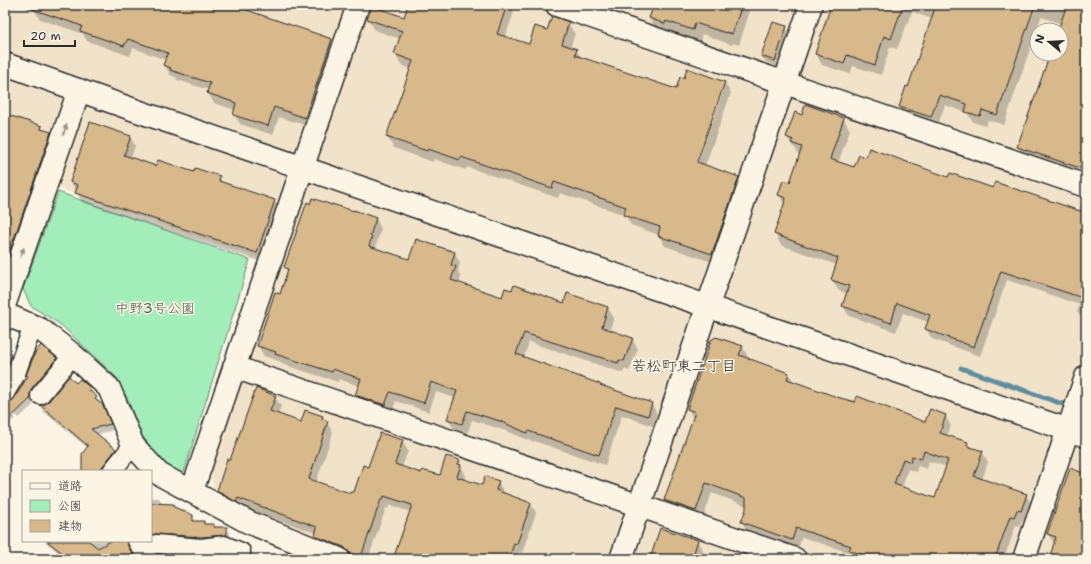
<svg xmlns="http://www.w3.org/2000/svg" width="1091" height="564" viewBox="0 0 1091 564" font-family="'Shantell Sans','Klee One',sans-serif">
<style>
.built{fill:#f1e3ca;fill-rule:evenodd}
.green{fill:#a3edbb;stroke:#678c73}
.shadow{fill:#0003;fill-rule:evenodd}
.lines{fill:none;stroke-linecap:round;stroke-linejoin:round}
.stream{stroke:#608d9b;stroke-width:5}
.building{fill:#d7b98b;stroke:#2b2b2b;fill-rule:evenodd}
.minor-casing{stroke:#2b2b2b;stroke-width:21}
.tertiary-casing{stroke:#2b2b2b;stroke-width:25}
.minor{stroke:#fcf5e5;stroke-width:18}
.tertiary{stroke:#fcf5e5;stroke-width:22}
.oneway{fill:#949088}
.labels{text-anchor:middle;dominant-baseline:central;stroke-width:3;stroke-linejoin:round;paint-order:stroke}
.park-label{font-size:14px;fill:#495c4f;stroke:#fcf5e5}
.neighbourhood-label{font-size:15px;fill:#2b2b2b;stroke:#fcf5e5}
</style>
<rect width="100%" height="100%" fill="#fcf5e5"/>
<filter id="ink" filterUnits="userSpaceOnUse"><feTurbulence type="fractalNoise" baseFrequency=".025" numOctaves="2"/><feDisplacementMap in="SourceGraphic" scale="8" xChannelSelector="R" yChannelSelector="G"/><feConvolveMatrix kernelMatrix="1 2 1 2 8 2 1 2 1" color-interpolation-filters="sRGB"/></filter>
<g filter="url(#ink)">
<!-- built -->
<path class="built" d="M5,5H1086V559H351L280,531L214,499L211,471L280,266L47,184L5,296ZM1037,30H1061V54H1037Z"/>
<!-- green -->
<path class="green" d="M58,192L250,260L183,475L163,465L141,434L128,400L116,377L61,325L31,306L23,289Z"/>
<!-- shadow -->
<path class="shadow" d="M36,5H230L331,40L337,50L311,127L279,117L273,135L240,124L234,114L235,110L214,103L208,93L209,90L177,80L176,77L170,75L165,65L166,60L133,48L130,56L87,41L83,34L40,19L34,10Z
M409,5H510L514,12L505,38L529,46L547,31L568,23L575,34L570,48L576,50L581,57L677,90L724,82L731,93L705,166L738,178L744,189L718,264L665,246L659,235L631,225L625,215L560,193L558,198L467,167L466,170L434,159L433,162L394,148L387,137L411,69L401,65L395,54L400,39L375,30L368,19H404ZM721,89H724L696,168L694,167Z
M653,5H752L739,45L733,43L732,45L702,34L700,42L673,32L672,35L656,30L649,18Z
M833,5H1086V179L1024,158L1018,147L1051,54H1061V30H1059L1062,24L1041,17L1004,125L988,120L986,126L973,122L967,113L945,105L937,127L906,118L900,107L909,88L932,19L912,12L897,49L890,47L881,75L853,66L850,74L822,65L816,54Z
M786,27L790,34L778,67L766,62L762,56Z
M806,106L844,119L850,130L838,163L855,169L949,178L1079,212L1082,202L1086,203V318L1079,315L1077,312L1080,305L1007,280L980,356L932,339L926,329L928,322L903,313L896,332L849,316L843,306L848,294L838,290L832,280L837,265L781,245L775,234L785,205L779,195L791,183L801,155L798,154L795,148L793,147L787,137L802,116Z
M5,114L41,126L44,131L50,133L57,145L5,294Z
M130,136L135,146L131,159L157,168L219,177L223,183L274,201L280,210L262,262L82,202L71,182Z
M332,206L376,218L381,229L376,245L377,249L410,260L455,253L460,263L458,272L461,277L459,284L502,299L564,305L568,294L608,308L614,318L609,331L632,339L638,349L629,371L624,369L623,373L529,342L524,358L652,404L657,414L653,426L622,415L605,465L534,441L533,442L506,431L472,420L467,434L454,429L448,419L455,398L436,392L429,412L396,401L391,415L362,405L356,395L359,386L339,379L338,382L282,364L281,362L264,356L258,346L281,295L288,273L285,267Z
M742,346L748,357L747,359L789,374L794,382L837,397L926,423L945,415L951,426L947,436L967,443L971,448L982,452L988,462L982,480L1026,495L1032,505L1027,521L1022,520L1020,527L1016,525L1004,559H855L853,554L802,537L798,550L748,533L742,522L747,506L712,493L702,521L671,510L665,500L693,418L688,409ZM929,461L947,467L936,499L902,488L908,469L916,472L918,466L927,469Z
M56,359L59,364L35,394L32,400L33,405L19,418L12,412L15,418L6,427L5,426V408Z
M76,384L90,389L106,413L113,430L96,435L115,450L119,456L107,471H83L88,448L44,412L41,406H44Z
M275,397L281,406L278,415L301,424L322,416L333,432L316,483L351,494H354L369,468L402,441L408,451L402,467L421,475L440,476L459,461L466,476L465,481L482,487L498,482L504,492L503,494L531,503L536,513L522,553L519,552L517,559H394L411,512L389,505L388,509L386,508L368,559H352L321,545L316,535V533L223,501L218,491L230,461Z
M1086,475V559H1050L1055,543L1053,542L1048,534Z
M151,498H159L163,505H174L176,509L192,516L195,522H204L206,525H213L215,528H227L230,534V541H151Z
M44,541H132L130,549L135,559H67Z
M697,541L704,552L702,557L709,559H651Z
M277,554L290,559H274Z"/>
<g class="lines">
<!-- stream -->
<path class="stream" d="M961,368L1071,407"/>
</g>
<!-- building -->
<path class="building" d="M27,5H232L332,39L305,118L274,107L268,126L233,115L236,103L207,93L210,83L170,70L171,68L163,65L168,53L128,39L124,46L80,31L82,26L26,7Z
M408,5H507L497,34L529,44L535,26L547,30L552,16L569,22L562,44L577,49L575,55L676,89L680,77L684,78L687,68L725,82L697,162L739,177L712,254L658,236L660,227L623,215L626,207L554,182L552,188L461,157L460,160L428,149L427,151L386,137L413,61L394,54L402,31L367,19L372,6L404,17Z
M654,5H742L732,34L726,32V33L695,23L693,30L666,21L665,24L649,18Z
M831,5H903L891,39L884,36L875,65L847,55L844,64L815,54Z
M936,5H1035L997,115L982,110L980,116L965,112L967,104L939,95L931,117L899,107L906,86L908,87Z
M1067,5H1086V58L1081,73L1086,75V170L1017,147L1050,54H1061V30H1058Z
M773,22L787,26L775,61L761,56Z
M805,104L844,118L830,159L854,167L859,155L866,157L869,148L948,177L950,173L993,188L995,182L1086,213V299L1001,271L974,347L925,329L930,315L897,303L891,323L842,306L849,286L831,280L838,258L774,234L786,198L778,195L783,180L790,182L802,147L791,143L793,140L786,137L795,112L802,115Z
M5,114L42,126L41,129L51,132L5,265Z
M90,122L131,136L124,155L156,166L158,160L194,172L195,168L220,176L219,181L275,200L257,253L75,193L78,185L70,182Z
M312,198L332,205V204L354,211V210L376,218L370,236H372L369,246L409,259L416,239L455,252L451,265L456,266L451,280L502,297L505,288L512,290L514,285L564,303L567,293L608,307L602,327L633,338L624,361L619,360L618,363L524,333L516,354L600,384V385L652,403L648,416L616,406L599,455L528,431L527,433L500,421L467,411L462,424L447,419L457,391L431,382L424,403L390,392L385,405L355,395L361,379L333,369L332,372L275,354L276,352L257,346L275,292L280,294L288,269L284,267L307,202L310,204Z
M716,337L743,346L739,355L789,373L787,379L837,397L855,402L857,396L925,422L930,409L946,415L940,433L968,442L967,446L983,451L974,476L1027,494L1021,511L1017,510L1014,517L1010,516L995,559H876L849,550L851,546L796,528L792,540L741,522L746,509V498L706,483L696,511L664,500L695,412L687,409L711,340ZM924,451L948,460L935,498L894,484L903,459L911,462L912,456L921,459Z
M41,345L57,358L32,388L30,394V399L5,423V404L10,402L14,399L28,376L26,375L35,353Z
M69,376L76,383L80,379L91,388L89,390L97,397L95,399L103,405L111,424L91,429L116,449L99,471H82V454L88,446L40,405H44L48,402Z
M256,388L276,396L270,411L301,422L305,410L323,416L322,419L328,421L309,479L350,493L351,492H354L363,465L368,467L380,433L403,440L395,464L421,473L422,470L440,475L446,456L460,460L458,464L461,465L457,477L482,485L485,476L499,481L496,490L531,503L517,544L514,543L509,559H393L412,505L384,496L383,500L381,499L361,557L350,553L344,547L315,536L317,527L238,498L236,502L217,491L227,459L230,460Z
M1070,468L1086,474V559H1049L1056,537L1047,534Z
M151,503L174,504V507L193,515V521H204V524H214V527H227V535L201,537L157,534L151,535Z
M660,528L698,540L692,559H650Z
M47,541H89L98,548L111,541H127L128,546L136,559H70Z
M157,555L200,558L223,556L228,559H158Z"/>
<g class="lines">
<defs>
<path id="minor" d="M5,393L15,376L33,326
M40,395L73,355
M112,471L133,445
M137,541L148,559
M156,544L201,548L224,545L241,552V559"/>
<path id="tertiary" d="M557,5L1086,186
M5,64L143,113L1086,436
M5,303L79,90
M5,314L40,329L73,355L109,388L133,445L159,474L248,522L339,559
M234,367L795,559
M192,491L358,5
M621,559L811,5
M1024,559L1086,377"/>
</defs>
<!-- minor casing -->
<use href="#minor" class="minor-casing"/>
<!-- tertiary casing -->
<use href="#tertiary" class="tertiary-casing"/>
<!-- minor -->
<use href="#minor" class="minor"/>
<!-- tertiary -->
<use href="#tertiary" class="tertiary"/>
</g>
<!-- one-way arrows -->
<defs><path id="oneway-solid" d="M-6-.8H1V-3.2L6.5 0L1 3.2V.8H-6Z"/></defs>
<g class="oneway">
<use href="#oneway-solid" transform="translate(65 130) rotate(-71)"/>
<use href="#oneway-solid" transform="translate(22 253) rotate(-71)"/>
</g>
</g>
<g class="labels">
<!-- park labels -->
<g class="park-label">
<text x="155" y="308">中野3号公園</text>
</g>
<!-- neighbourhood labels -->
<g class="neighbourhood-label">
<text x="684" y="366">若松町東二丁目</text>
</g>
</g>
<!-- margin -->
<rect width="1091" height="564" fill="none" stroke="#fcf5e5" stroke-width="20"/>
<rect x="10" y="10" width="1071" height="544" fill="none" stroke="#2b2b2b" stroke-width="1.5" filter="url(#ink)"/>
<!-- legend -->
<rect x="22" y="470" width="130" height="72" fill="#fcf5e5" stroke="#a8a49b"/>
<rect x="30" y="483" width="20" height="6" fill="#fcf5e5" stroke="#a8a49b"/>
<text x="58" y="490" font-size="12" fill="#2b2b2b">道路</text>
<rect x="30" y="500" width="20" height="12" fill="#a3edbb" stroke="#a8a49b"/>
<text x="58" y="510" font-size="12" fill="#2b2b2b">公園</text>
<rect x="30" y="520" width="20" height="12" fill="#d7b98b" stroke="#a8a49b"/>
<text x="58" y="530" font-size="12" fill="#2b2b2b">建物</text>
<!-- north arrow -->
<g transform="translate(1049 42) rotate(288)"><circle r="19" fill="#fcf5e5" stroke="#a8a49b"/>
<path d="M0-3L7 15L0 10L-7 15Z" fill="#2b2b2b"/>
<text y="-6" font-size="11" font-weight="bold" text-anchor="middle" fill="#2b2b2b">N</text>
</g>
<!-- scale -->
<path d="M24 40v6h51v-6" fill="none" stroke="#2b2b2b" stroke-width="2"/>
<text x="30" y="40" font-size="12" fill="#2b2b2b" stroke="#fcf5e5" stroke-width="3" paint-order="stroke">20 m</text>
</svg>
